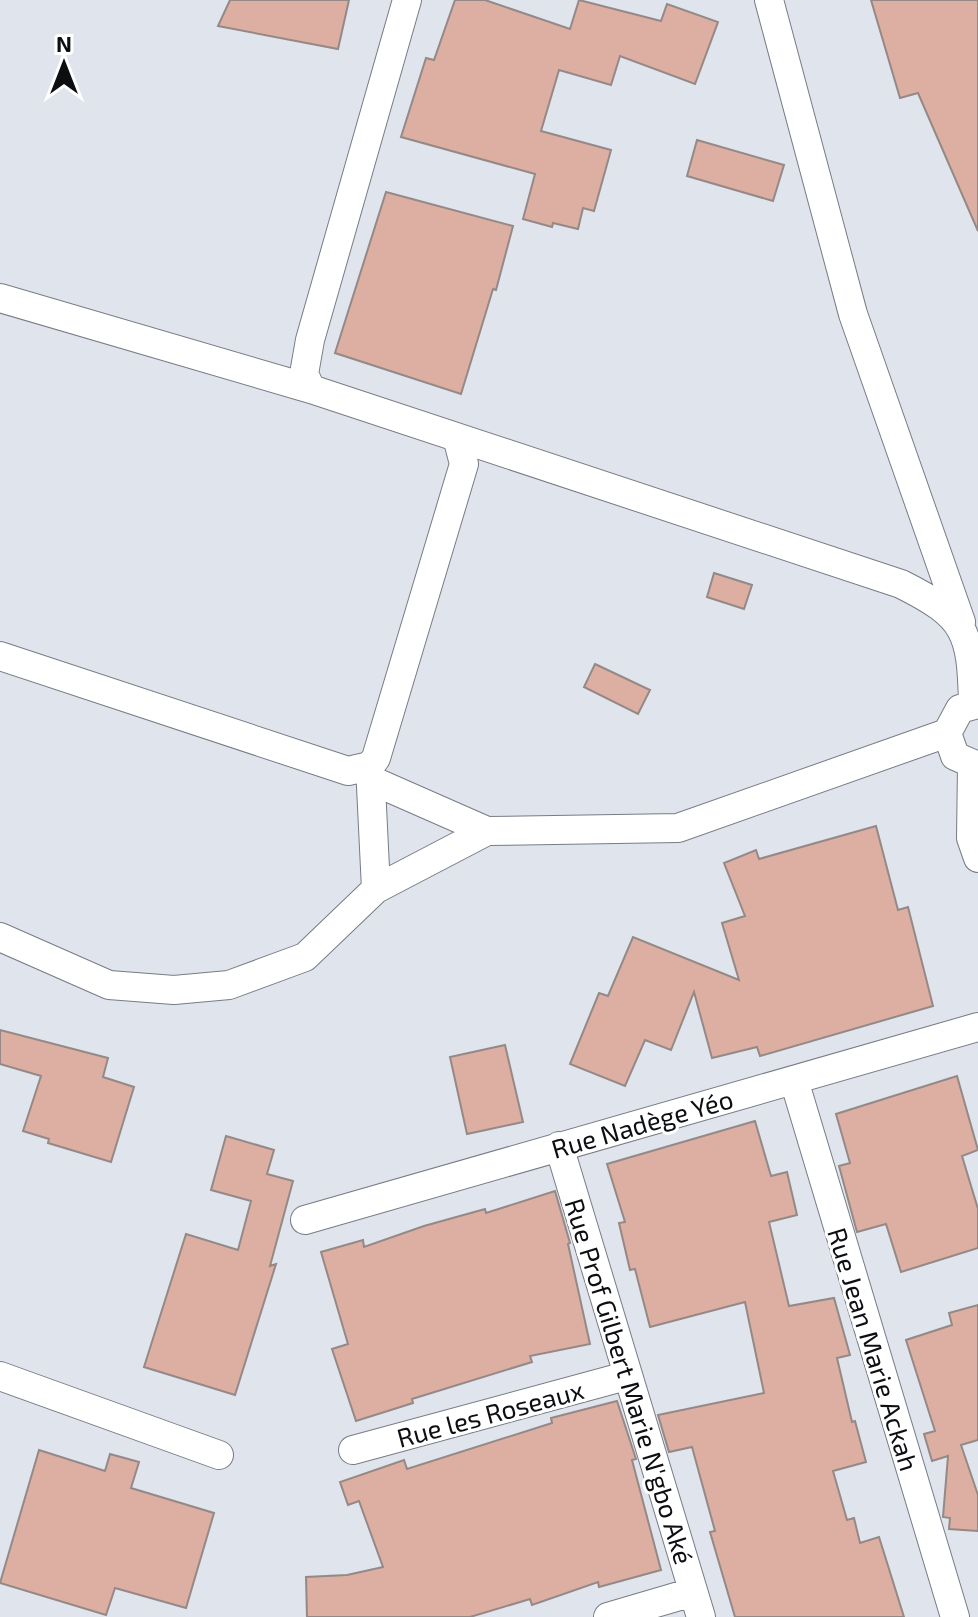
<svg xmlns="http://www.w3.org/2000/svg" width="978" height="1617" viewBox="0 0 978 1617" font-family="'Exo 2',sans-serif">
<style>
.building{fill:#ddafa2;stroke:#948986;stroke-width:2}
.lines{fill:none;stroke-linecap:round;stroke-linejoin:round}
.minor-casing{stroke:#777c85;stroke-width:30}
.minor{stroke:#fff;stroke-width:28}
.labels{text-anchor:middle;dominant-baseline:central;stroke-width:6;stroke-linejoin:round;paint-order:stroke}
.street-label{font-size:26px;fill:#0c0e11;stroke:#fff}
</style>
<rect width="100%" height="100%" fill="#dfe4ed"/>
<!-- building -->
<path class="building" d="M230,0H349L338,49L218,26Z
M455,0H485L570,29L579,0L661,21L667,4L718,22L695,84L620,56L611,85L559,70L541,131L611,150L594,211L583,208L578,229L553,223L552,227L523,219L535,174L401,137L426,58L434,60Z
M871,0H978V231L918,93L900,98Z
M697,140L784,165L773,201L687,176Z
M386,192L513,226L496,290L493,289L461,394L335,353Z
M714,573L752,585L744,609L707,597Z
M595,664L650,690L638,714L584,687Z
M876,826L898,910L908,907L933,1006L760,1056L757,1047L712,1058L694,992L671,1050L645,1040L625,1086L570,1064L599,993L608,996L633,937L739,980L722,923L745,916L724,863L756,850L759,859Z
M0,1030L108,1058L103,1077L134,1087L111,1162L48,1143L49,1139L23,1131L41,1076L0,1064Z
M505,1045L523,1122L467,1134L450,1057Z
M957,1076L978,1150L962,1156L978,1209V1248L901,1272L886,1224L857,1232L839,1166L850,1163L836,1114Z
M755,1121L771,1176L787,1172L797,1215L769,1222L789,1306L834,1298L850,1355L837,1358L852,1422L855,1421L866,1462L833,1471L847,1520L854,1518L860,1543L879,1537L904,1617H735L710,1532L715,1531L692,1447L669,1452L658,1415L764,1393L745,1302L650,1327L635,1269L630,1270L619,1223L625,1222L607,1164Z
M226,1136L274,1150L267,1174L293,1181L270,1266L276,1264L235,1395L144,1367L186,1234L238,1250L251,1201L211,1190Z
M555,1191L570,1243L568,1244L590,1344L530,1356L532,1362L412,1399L413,1403L356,1421L332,1349L348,1344L321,1252L363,1240L364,1247L424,1226L485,1209L486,1213Z
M978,1305V1440L961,1445L978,1495V1531L949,1529L950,1518L943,1517L948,1456L932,1461L924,1434L935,1431L906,1340L952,1325L949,1313Z
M617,1401L636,1459L632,1460L661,1570L599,1587L598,1582L532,1605L530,1599L470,1617H307L306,1577L347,1575L383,1567L359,1501L348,1505L340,1482L404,1460L407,1469L552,1423L551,1418Z
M39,1450L105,1471L110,1454L139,1462L131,1488L214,1513L186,1608L115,1588L106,1615L0,1583Z"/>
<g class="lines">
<defs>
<path id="minor" d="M769,0L853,314L961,622
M0,298L311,389L901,584C967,617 971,632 973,703
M311,389L304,374L310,340L407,0
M0,656L348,771L370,766L376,758L464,464L458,441
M978,704L960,709L947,733L955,756L978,766
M370,766L376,889
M972,766L971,838L978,858
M371,780L487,831
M0,937L109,985L174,990L229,985L305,957L376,889L487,831L678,828L947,733
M794,1080L955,1617
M559,1146L701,1617
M305,1220L978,1027
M0,1376L219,1455
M353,1450L626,1376
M608,1617L693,1592"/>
</defs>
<!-- minor casing -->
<use href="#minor" class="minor-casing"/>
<!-- minor -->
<use href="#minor" class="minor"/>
</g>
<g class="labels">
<!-- street labels -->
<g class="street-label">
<text transform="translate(642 1123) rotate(-16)">Rue Nadège Yéo</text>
<text transform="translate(874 1349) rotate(73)">Rue Jean Marie Ackah</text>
<text transform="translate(630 1381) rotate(73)">Rue Prof Gilbert Marie N'gbo Aké</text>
<text transform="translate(490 1413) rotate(-15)">Rue les Roseaux</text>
</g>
</g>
<!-- north arrow -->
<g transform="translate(64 64)" stroke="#ffffff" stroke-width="6" paint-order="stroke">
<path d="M0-6L14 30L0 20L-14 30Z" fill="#0c0e11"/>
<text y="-12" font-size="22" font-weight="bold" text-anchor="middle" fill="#0c0e11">N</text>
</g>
</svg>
